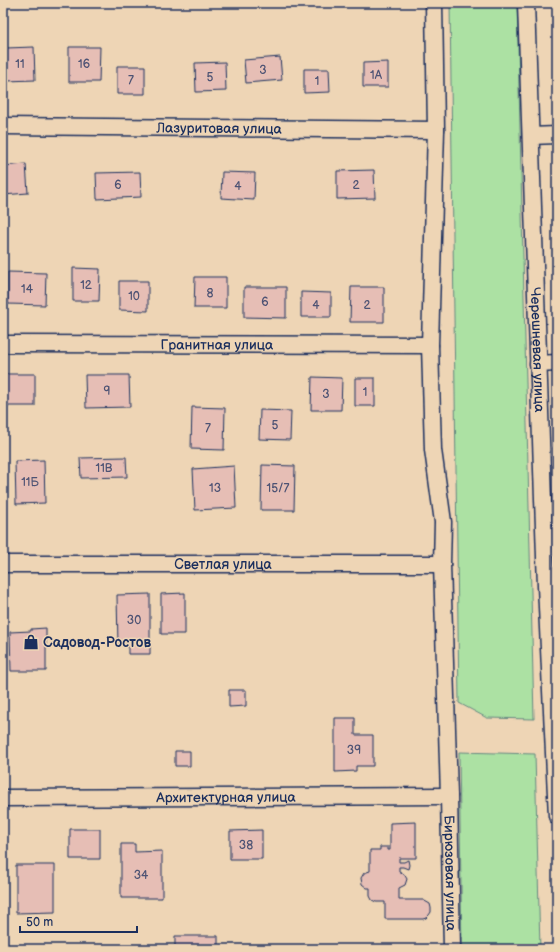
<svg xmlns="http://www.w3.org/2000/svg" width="560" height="952" viewBox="0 0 560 952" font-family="'Balsamiq Sans',sans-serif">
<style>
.green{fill:#ace1a3;stroke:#648880}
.building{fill:#e6beb5;stroke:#1b2f5e}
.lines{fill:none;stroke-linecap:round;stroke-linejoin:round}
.minor-casing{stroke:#1b2f5e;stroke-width:19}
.minor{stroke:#eed5b5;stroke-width:16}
.labels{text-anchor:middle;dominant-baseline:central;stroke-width:3;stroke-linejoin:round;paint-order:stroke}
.number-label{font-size:12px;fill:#4e5374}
.street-label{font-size:14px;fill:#1b2f5e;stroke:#eed5b5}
.poi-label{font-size:14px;font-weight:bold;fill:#1b2f5e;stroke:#eed5b5;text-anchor:start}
</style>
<rect width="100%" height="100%" fill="#eed5b5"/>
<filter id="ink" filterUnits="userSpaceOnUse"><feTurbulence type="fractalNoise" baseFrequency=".025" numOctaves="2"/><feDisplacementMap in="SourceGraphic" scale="8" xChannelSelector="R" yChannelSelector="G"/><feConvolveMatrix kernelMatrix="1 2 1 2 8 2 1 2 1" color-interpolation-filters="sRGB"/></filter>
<g filter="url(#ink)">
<!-- green -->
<path class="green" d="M450,3H517L534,719L487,718L459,703Z
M459,752L535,754L540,949H462Z"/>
<!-- building -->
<path class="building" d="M34,47L35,80L6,81V48Z
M69,47H100L99,82H69Z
M280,57L282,80L246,83L244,60Z
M225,62L226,91L196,92L195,63Z
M388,62V87H363V63Z
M117,66H145V94H117Z
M304,69H329L330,92L304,93Z
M26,164L28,193L3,195V166Z
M374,170L375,198L337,199V171Z
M140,172L141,197L97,199L96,173Z
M222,172L255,173L254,200L221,198Z
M73,268L100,269L99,301H73Z
M8,272L46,273L45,305L8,304Z
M195,277H226V308H194Z
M119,281H148V311L119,310Z
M244,287H286V318L244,317Z
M351,287H384V322H350Z
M301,292L331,293V317H301Z
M3,374H35V406H3Z
M85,375H129L130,407L86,408Z
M312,377L342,378L341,410H311Z
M355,378H375V406H355Z
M192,407L225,408L224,450L191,449Z
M260,410L291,411L290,440L259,439Z
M126,457L127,477L81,478L80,458Z
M44,460L45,503L16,504L15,461Z
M262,465L295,466L294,510H261Z
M234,466L236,508L195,510L193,469Z
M185,593V634H161V594Z
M150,594V654H128V645H118L117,595Z
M46,628V671H11L10,632L31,631V629Z
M229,690H246V706L229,707Z
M335,718H355V735H373V766H356V771L335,772Z
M175,751H190V766H175Z
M416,822V858H399V862H404L408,860L409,865L408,869L403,867H399V871L404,874L407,879L405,885L399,888V900H423L430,904L431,908V912L429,915L426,918L423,919H385V902H376L372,900L370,896V888H367L362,884L361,878L364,873L370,871V850H380V847H388V850H390V823Z
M70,829H100V859H70Z
M262,830V859H230V831Z
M121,844H135V852L162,851V898H121Z
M16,865H55V912L16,913Z
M175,936H218V949H175Z"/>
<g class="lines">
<defs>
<g id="minor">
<path id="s1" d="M434,3L436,130L430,345L433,450L443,522L442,564L449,796L452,949"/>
<path id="s2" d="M526,3L546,586L557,816"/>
<path id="s3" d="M3,126L436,130"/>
<path d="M531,136L557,135"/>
<path id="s4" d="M3,344L430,345"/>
<path d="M538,364L557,363"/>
<path id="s5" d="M3,564H442"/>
<path id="s6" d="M3,798L449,796"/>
</g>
</defs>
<!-- minor casing -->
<use href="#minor" class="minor-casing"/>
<!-- minor -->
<use href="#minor" class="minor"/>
</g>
</g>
<!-- icons -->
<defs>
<symbol id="shop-bare" viewBox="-9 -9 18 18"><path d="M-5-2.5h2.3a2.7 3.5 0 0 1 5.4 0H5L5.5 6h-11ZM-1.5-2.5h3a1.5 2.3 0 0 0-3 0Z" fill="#1b2f5e" stroke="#eed5b5" stroke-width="2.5" paint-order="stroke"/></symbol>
</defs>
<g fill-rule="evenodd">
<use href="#shop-bare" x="20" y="631" width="22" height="22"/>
</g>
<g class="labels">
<!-- number labels -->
<g class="number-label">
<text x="20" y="64">11</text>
<text x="84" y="64">16</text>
<text x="263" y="70">3</text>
<text x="376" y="75">1А</text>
<text x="210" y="77">5</text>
<text x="131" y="80">7</text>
<text x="317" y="81">1</text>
<text x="118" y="185">6</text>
<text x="356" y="185">2</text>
<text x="238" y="186">4</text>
<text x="86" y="285">12</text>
<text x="27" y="289">14</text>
<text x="210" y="293">8</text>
<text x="134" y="296">10</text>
<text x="265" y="302">6</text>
<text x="316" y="305">4</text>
<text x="367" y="305">2</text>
<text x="107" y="391">9</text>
<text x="365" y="392">1</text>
<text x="326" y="394">3</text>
<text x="275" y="425">5</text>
<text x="208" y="428">7</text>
<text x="104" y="468">11В</text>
<text x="30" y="482">11Б</text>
<text x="215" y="488">13</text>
<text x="278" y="488">15/7</text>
<text x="134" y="620">30</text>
<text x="354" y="750">39</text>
<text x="246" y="845">38</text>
<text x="141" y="875">34</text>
</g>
<!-- street labels -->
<g class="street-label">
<text stroke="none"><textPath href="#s3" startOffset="216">Лазуритовая улица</textPath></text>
<text stroke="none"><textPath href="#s4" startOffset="214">Гранитная улица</textPath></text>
<text stroke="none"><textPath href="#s2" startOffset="347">Черешневая улица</textPath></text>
<text stroke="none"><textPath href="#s5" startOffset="220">Светлая улица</textPath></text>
<text stroke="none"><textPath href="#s6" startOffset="223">Архитектурная улица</textPath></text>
<text stroke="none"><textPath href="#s1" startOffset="871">Бирюзовая улица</textPath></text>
</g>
<!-- poi labels -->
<g class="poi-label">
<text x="43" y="642">Садовод-Ростов</text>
</g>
</g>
<!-- margin -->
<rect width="560" height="952" fill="none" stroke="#eed5b5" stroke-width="16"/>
<rect x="8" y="8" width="544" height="936" fill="none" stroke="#1b2f5e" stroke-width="1.5" filter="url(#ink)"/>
<!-- scale -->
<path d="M20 926v6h117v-6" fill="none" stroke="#1b2f5e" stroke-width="2"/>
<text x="26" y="926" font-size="12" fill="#1b2f5e" stroke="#eed5b5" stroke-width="3" paint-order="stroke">50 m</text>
</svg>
